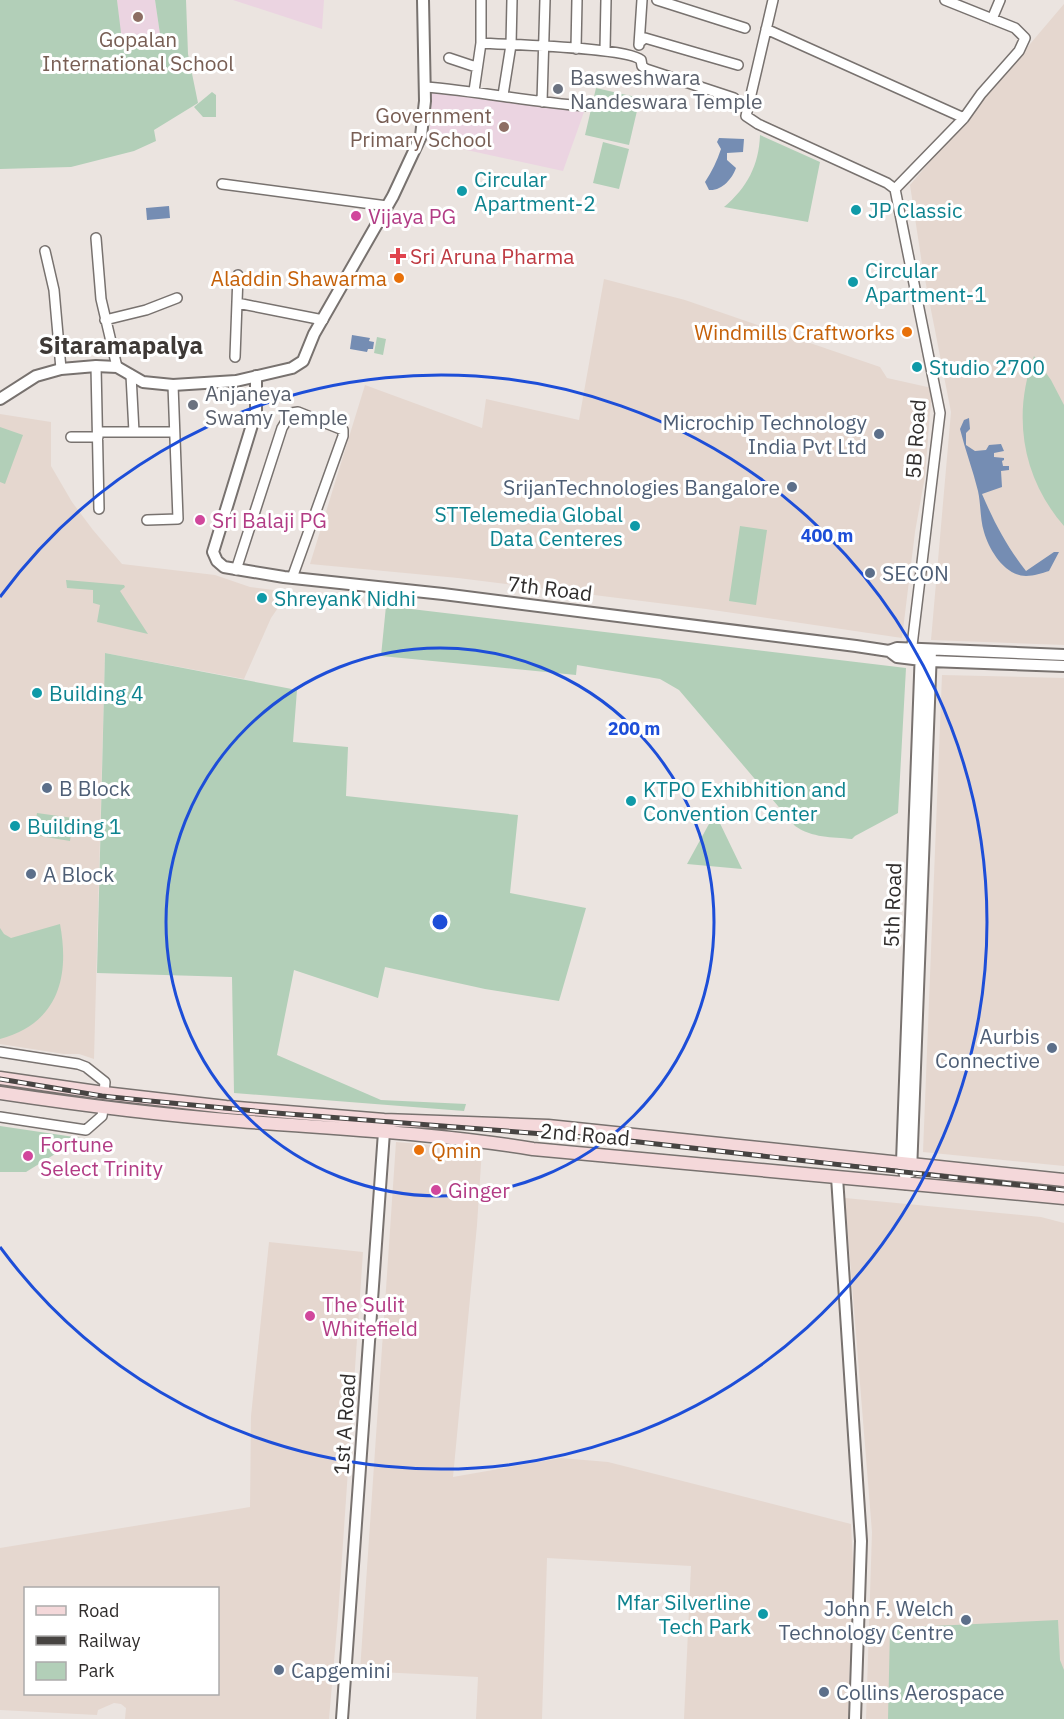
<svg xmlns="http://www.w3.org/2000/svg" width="1064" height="1719" viewBox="0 0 1064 1719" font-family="'IBM Plex Sans',sans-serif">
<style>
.built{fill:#e5d7cf;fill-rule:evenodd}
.education{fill:#ebd4e1}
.green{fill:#b2cfb8}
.water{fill:#758db3}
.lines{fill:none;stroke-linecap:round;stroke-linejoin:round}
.minor-casing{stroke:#78726f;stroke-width:12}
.tertiary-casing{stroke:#78726f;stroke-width:14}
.secondary-casing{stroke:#78726f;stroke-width:15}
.minor{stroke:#fff;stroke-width:9}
.tertiary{stroke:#fff;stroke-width:10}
.secondary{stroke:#f4d8da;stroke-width:12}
.rail-casing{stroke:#474442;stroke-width:5}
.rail{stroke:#fff;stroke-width:3;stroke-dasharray:9;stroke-linecap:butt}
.ring{fill:none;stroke:#1d4ed8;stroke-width:3}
.education-dot{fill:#8d6e63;stroke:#fff;stroke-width:2}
.worship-dot{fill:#6b7280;stroke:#fff;stroke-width:2}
.culture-dot{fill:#0f9aa8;stroke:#fff;stroke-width:2}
.hotel-dot{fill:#d1479c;stroke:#fff;stroke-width:2}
.health-dot{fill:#e0444e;stroke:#fff;stroke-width:2}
.food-dot{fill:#e8710a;stroke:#fff;stroke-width:2}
.service-dot{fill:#5c6f8a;stroke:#fff;stroke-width:2}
.labels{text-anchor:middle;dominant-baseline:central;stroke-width:6;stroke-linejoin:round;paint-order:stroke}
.education-label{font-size:21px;fill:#785e54;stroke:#fff}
.worship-label{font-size:21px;fill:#5b616d;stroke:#fff;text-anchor:start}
.culture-label{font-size:21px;fill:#0d838f;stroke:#fff;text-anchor:start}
.hotel-label{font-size:21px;fill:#b23c85;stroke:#fff;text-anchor:start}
.health-label{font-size:21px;fill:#be3a42;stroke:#fff;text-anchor:start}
.food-label{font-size:21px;fill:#c56008;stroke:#fff;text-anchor:end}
.service-label{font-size:21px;fill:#4e5e75;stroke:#fff;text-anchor:start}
.street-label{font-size:21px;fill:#302d2c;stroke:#fff}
.quarter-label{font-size:24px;font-weight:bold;fill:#3e3936;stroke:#fff}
.centre{fill:#1d4ed8;stroke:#fff;stroke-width:3}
.ring-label{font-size:18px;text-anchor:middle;font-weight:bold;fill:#1d4ed8;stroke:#fff;stroke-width:6;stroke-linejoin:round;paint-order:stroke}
</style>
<rect width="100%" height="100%" fill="#ebe4e0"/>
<!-- built -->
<path class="built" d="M1064,4V645L931,640L951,412L922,264L910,185Z
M604,279L685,300L880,367L887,378L932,388L925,476L915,532L902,638L706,609L458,578L310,564L365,385L482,428L486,399L579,420Z
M0,414L51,422V466L72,502L93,530L122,564L215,575L250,587L289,592L271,618L244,679L105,653L94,1059L79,1054H64L0,1044Z
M942,675L1064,678V1166L923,1152Z
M396,1142L482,1149L477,1225L453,1477L561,1458L608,1462L851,1524L853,1565L848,1719H684L691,1566L547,1558L542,1719H476L478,1677L360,1671Z
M845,1198L1041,1217L1064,1223V1719H866L872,1532Z
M269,1242L363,1252L338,1616L329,1719H125L126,1708L121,1704L114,1703L98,1710L97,1715L0,1710V1548L250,1507L251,1416ZM26,1588H218V1694H26Z"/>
<!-- education -->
<path class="education" d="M117,0H155L160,34L121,41Z
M233,0H324L322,29Z
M430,90L584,112L563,171L430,142Z"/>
<!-- green -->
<path class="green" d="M0,0H117L122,41L160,34L155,0H186L188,54L198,103L154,130L156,141L134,151L71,167L0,169Z
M596,88L640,98L629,145L585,135Z
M212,92L216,95V117H203L194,107Z
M760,135L820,162L808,222L724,207C747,188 759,165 760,135Z
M603,142L629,149L619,189L593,183Z
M377,337L386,339L383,355L374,353Z
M1034,356L1051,380L1064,405V526C1022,478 1012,415 1034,356Z
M0,427L23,435L5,484L0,482Z
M740,526L767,530L756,605L729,601Z
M66,580L124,585L125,587L120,591L148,634L97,622L100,605L93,603V590L67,588Z
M386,606L906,668L898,813L855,836L852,839C832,837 812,838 795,826L679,690L660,679L577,665L576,675L381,656Z
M105,653L297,690L293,742L348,747L346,796L518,815L510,893L586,908L559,1001L485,989L385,967L378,998L294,970L277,1055L381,1100L466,1104L464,1111L234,1093L232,977L97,973Z
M37,813L73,818L70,841L34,835Z
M715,813L742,869L687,864Z
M60,924C70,978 58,1023 0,1039V928L4,934L11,938Z
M0,1126L81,1138L26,1172H0Z
M1058,1620L1060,1660L1064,1670V1719H888L890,1628Z"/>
<!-- water -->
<path class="water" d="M719,138L744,139L743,152L727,153V160L736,168C732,179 722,191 709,190L705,182C712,171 717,161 721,149L717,142Z
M169,206L170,218L147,220L146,208Z
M352,335L370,338L369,341L374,342L373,349H368L367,352L350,349Z
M969,418L970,429L966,433V445L975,451L986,450L989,445L1001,444L1004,451L994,453V457L1004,458V460L1002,461L1003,466H1009V470L1001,471L1002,487L982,494C994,522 1007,547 1026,571L1054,552H1059L1049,571C1042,573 1034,576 1026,576C1005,576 989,550 984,532C980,519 981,505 978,491C973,470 965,450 960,429L964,420Z"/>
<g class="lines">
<defs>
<path id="minor" d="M657,0L745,28
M773,0L746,116L758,124L887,183L895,189
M992,19L1000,0
M766,29L964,118
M640,42L645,38L738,65
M481,43C508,45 626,47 641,60L642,66L646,69L734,98
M639,45L642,0
M576,49L577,0
M605,50L606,0
M449,58L476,67
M425,87C478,91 531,102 584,106
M474,91L481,43V0
M503,95L511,45L512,0
M542,102L545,0
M222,184L387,206
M895,189L940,413L911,654
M895,189L964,118L981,94L1019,51L1025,38L1015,28L945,0
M96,238L101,299L117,367
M45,251L54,290L61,369
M237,303L323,320
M105,320L146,310L177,298
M235,357L238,275
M96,366L99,509
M131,375L134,432
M98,432H174
M71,437H98
M147,520L178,519L173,385
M236,570L282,428L291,413L298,412L343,430V436L292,578
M0,1052L78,1064L86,1067L105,1082L104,1093
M0,1117L86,1130L102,1116L103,1109"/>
<path id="tertiary" d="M256,376V412L213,552L217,561L224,567L284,577L443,594L856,646L889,651L897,657L930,661L1064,666
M0,399L36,376L61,369L96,366L117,367L143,382L173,385L236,381L292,368L303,361L314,334L393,196L421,136L425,101L423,0
M889,651L897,648L1064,655
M911,1172L931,650
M837,1177L861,1541L855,1719
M907,1184L902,1162L921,649
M342,1719L384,1132"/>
<path id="secondary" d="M0,1078L104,1093L226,1107L384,1120L548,1126L1064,1180
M0,1093C80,1105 159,1115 239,1121C337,1129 436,1133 533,1149L1064,1198"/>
</defs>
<!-- minor casing -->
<use href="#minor" class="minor-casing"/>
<!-- tertiary casing -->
<use href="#tertiary" class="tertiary-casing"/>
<!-- secondary casing -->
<use href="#secondary" class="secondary-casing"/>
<!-- minor -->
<use href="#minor" class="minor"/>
<!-- tertiary -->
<use href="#tertiary" class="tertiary"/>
<!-- secondary -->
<use href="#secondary" class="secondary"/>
<defs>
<path id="rail" d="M0,1079L102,1096L150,1101L276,1113L621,1140L1064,1190"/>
</defs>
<!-- rail casing -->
<use href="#rail" class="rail-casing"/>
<!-- rail -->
<use href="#rail" class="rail"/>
</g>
<!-- distance rings -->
<g class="ring">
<circle cx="440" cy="922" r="274"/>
<path d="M0 597A547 547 0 1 1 0 1247"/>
</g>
<!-- markers -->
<g class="education-dot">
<circle cx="138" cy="17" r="6"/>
<circle cx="504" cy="127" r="6"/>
</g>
<g class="worship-dot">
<circle cx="558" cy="89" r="6"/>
<circle cx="193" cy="405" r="6"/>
</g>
<g class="culture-dot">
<circle cx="462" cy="191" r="6"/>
<circle cx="856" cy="210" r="6"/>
<circle cx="853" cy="282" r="6"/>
<circle cx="917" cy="367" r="6"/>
<circle cx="635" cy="526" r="6"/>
<circle cx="262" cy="598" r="6"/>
<circle cx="37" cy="693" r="6"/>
<circle cx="631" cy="801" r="6"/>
<circle cx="15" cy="826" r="6"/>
<circle cx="763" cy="1614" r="6"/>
</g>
<g class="hotel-dot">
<circle cx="356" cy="216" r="6"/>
<circle cx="200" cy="520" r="6"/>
<circle cx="28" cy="1156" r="6"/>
<circle cx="436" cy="1190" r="6"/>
<circle cx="310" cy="1316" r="6"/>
</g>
<path class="health-dot" d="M395 247h6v6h6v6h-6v6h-6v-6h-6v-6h6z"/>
<g class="food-dot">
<circle cx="399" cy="278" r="6"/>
<circle cx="907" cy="332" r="6"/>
<circle cx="419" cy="1150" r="6"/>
</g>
<g class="service-dot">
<circle cx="879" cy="434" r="6"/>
<circle cx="792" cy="487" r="6"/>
<circle cx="870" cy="573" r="6"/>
<circle cx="47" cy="788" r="6"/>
<circle cx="31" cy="874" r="6"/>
<circle cx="1052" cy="1048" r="6"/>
<circle cx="966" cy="1620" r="6"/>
<circle cx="279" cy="1670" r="6"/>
<circle cx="824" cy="1692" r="6"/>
</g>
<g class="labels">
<!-- education labels -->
<g class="education-label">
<text x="138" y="39">Gopalan<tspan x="138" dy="24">International School</tspan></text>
<text x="492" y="115" text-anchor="end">Government<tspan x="492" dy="24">Primary School</tspan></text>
</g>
<!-- worship labels -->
<g class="worship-label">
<text x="570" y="77">Basweshwara<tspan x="570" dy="24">Nandeswara Temple</tspan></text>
<text x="205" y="393">Anjaneya<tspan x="205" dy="24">Swamy Temple</tspan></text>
</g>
<!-- culture labels -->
<g class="culture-label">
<text x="474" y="179">Circular<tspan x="474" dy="24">Apartment-2</tspan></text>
<text x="868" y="210">JP Classic</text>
<text x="865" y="270">Circular<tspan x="865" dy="24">Apartment-1</tspan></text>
<text x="929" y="367">Studio 2700</text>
<text x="623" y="514" text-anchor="end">STTelemedia Global<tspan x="623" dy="24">Data Centeres</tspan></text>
<text x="274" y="598">Shreyank Nidhi</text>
<text x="49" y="693">Building 4</text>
<text x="643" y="789">KTPO Exhibhition and<tspan x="643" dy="24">Convention Center</tspan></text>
<text x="27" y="826">Building 1</text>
<text x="751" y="1602" text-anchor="end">Mfar Silverline<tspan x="751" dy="24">Tech Park</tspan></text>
</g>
<!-- hotel labels -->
<g class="hotel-label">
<text x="368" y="216">Vijaya PG</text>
<text x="212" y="520">Sri Balaji PG</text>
<text x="40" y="1144">Fortune<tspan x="40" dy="24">Select Trinity</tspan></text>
<text x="448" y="1190">Ginger</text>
<text x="322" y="1304">The Sulit<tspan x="322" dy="24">Whitefield</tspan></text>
</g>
<!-- health labels -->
<g class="health-label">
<text x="410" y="256">Sri Aruna Pharma</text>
</g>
<!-- food labels -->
<g class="food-label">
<text x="387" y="278">Aladdin Shawarma</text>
<text x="895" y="332">Windmills Craftworks</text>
<text x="431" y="1150" text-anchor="start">Qmin</text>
</g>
<!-- service labels -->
<g class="service-label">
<text x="867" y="422" text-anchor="end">Microchip Technology<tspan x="867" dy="24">India Pvt Ltd</tspan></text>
<text x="780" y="487" text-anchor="end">SrijanTechnologies Bangalore</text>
<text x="882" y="573">SECON</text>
<text x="59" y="788">B Block</text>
<text x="43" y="874">A Block</text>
<text x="1040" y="1036" text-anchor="end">Aurbis<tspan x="1040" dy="24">Connective</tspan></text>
<text x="954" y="1608" text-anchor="end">John F. Welch<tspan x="954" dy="24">Technology Centre</tspan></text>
<text x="291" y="1670">Capgemini</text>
<text x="836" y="1692">Collins Aerospace</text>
</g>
<!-- street labels -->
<g class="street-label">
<text transform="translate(915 439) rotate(-86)">5B Road</text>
<text transform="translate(550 588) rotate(7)">7th Road</text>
<text transform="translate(892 905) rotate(-88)">5th Road</text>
<text transform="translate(585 1134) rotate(5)">2nd Road</text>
<text transform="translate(344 1424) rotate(-86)">1st A Road</text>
</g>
<!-- quarter labels -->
<g class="quarter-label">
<text x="121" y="345">Sitaramapalya</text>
</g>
</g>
<circle cx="440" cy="922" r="9" class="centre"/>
<g class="ring-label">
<text x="827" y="542">400 m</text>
<text x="634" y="735">200 m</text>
</g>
<!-- legend -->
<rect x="24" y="1587" width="195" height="108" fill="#ffffff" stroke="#acabab" stroke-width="1.5"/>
<rect x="36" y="1606" width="30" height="9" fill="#f4d8da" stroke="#acabab" stroke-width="1.5"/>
<text x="78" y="1617" font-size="18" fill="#302d2c">Road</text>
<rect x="36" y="1636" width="30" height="9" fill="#474442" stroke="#acabab" stroke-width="1.5"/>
<text x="78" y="1647" font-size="18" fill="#302d2c">Railway</text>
<rect x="36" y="1662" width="30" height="18" fill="#b2cfb8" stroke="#acabab" stroke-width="1.5"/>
<text x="78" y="1677" font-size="18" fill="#302d2c">Park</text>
</svg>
